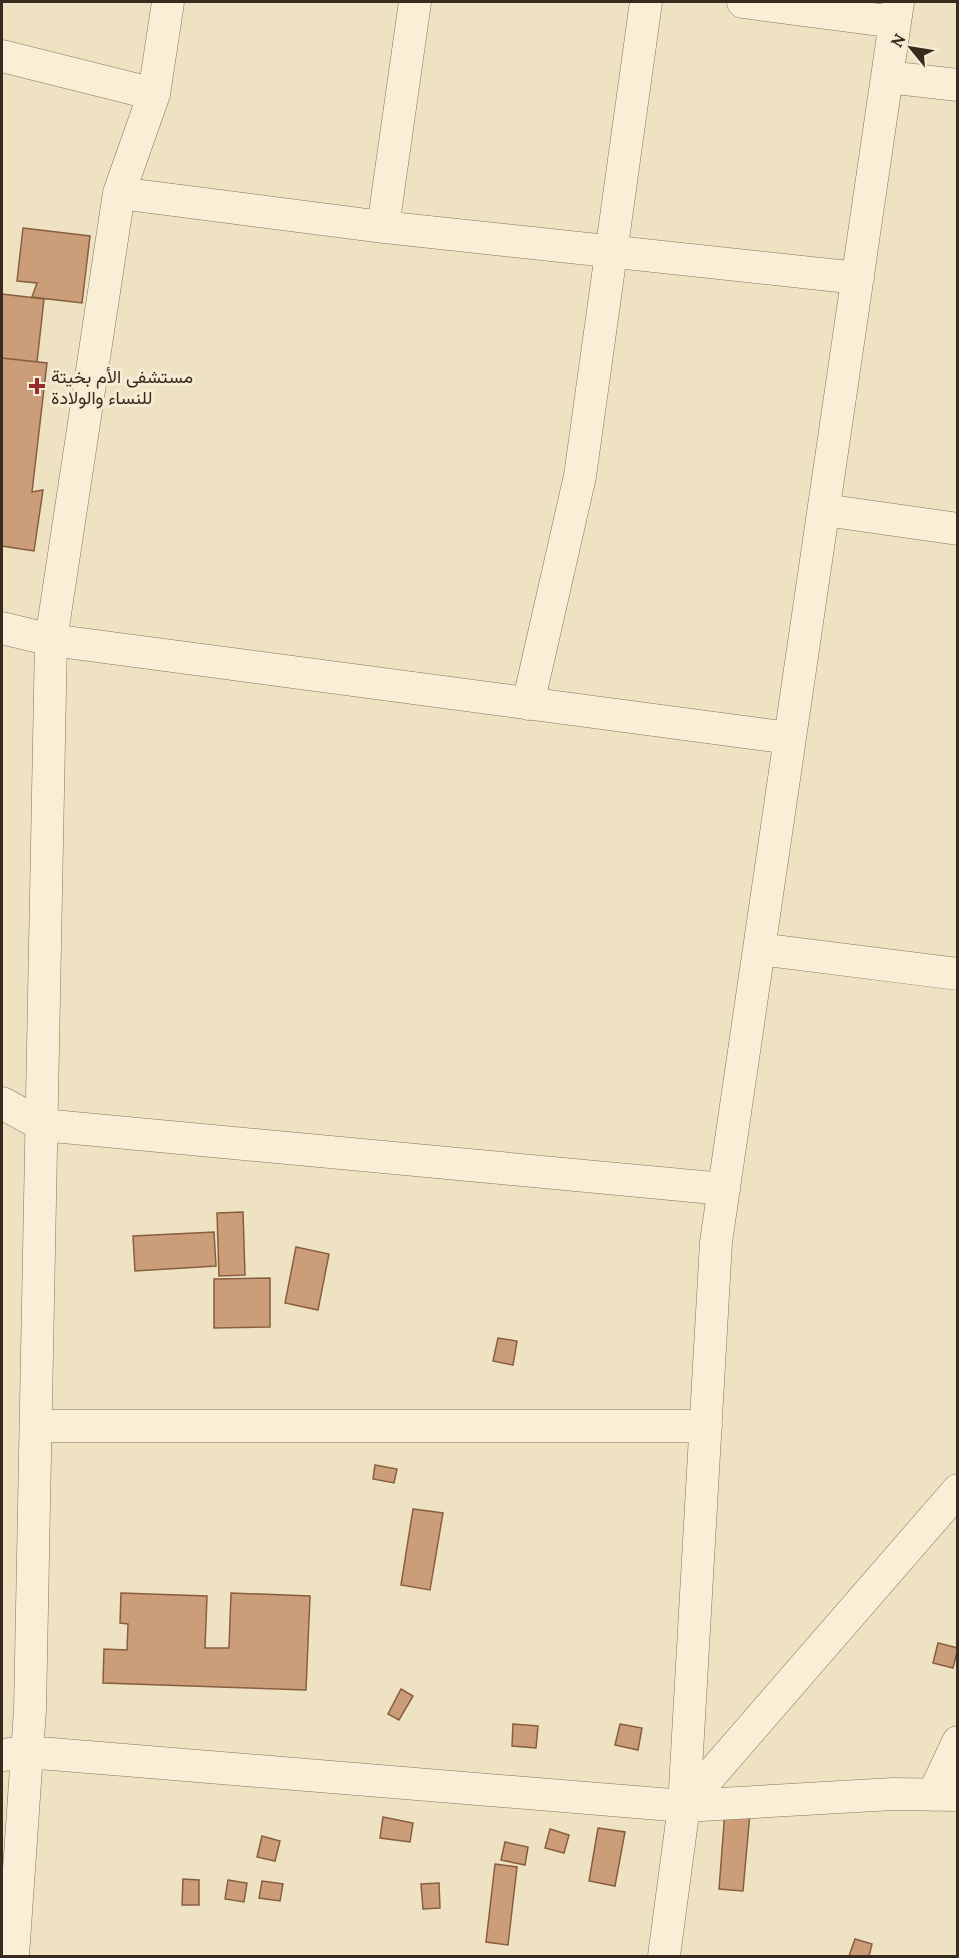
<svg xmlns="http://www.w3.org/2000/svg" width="959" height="1958" viewBox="0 0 959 1958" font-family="Lora,Vazirmatn,serif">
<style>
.building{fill:#cc9d79;stroke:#875e40;stroke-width:1.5}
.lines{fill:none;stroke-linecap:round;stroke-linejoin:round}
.minor-casing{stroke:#88735a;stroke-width:33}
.minor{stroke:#f9efd7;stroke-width:32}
.poi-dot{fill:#972c2b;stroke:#f5ecd3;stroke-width:2}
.labels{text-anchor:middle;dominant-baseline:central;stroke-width:6;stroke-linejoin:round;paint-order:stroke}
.poi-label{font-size:18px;fill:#382b1e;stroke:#f5ecd3;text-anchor:start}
</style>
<rect width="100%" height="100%" fill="#eee2c3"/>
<!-- building -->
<path class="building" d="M23,228L90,236L82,303L32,297L37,283L17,281Z
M2,294L44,299L37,362L2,358Z
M2,358L47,363L32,492L43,490L34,551L2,546Z
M243,1212L245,1275L219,1276L217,1213Z
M214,1232L216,1266L135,1271L133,1236Z
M296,1247L329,1254L318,1310L285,1303Z
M270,1278V1327L214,1328V1279Z
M498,1338L517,1341L513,1365L493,1361Z
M375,1465L397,1469L394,1483L373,1479Z
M413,1509L443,1513L430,1590L401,1585Z
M121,1593L207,1596L205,1648H229L231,1593L310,1596L306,1690L103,1683L104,1649L127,1650L128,1624L120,1623Z
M938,1643L958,1648L953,1668L933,1663Z
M401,1689L413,1696L399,1720L388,1714Z
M513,1724L538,1726L536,1748L512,1746Z
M620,1724L642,1728L638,1750L615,1745Z
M725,1811L750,1813L743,1891L719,1889Z
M383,1817L413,1823L410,1842L380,1838Z
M598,1828L625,1832L615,1886L589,1881Z
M550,1829L569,1835L564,1853L545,1848Z
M262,1836L280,1841L275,1861L257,1857Z
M505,1842L528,1847L525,1865L501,1860Z
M495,1864L517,1867L508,1945L486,1942Z
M183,1879L199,1880V1905H182Z
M228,1880L247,1883L244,1902L225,1899Z
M262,1881L283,1884L280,1901L259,1898Z
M439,1883L440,1908L423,1909L421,1884Z
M855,1939L872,1944L869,1956H849Z"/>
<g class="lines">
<defs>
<path id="minor" d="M743,2L895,22
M2,56L154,94
M887,77L958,85
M119,193L383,227L858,278
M383,227L415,2
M824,510L958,529
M2,628L51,640L790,738
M528,704L580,476L646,2
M759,949L958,974
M2,1103L42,1125L724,1189
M36,1426H706
M2,1755L27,1752L684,1806L893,1794L958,1795
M933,1795L958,1742
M684,1806L958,1490
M13,1956L30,1710L51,640L119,193L154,94L168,2
M664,1956L684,1806L716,1242L898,2"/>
</defs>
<!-- minor casing -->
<use href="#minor" class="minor-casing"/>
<!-- minor -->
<use href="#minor" class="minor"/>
</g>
<!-- markers -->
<path class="poi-dot" d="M34 377h6v6h6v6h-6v6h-6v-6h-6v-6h6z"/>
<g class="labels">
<!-- poi labels -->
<g class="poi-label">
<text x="51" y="376">مستشفى الأم بخيتة<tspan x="51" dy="21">للنساء والولادة</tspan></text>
</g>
</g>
<!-- border -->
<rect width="959" height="1958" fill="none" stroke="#382b1e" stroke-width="6"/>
<!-- north arrow -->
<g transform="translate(911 48) rotate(300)" stroke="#f5ecd3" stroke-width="4.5" paint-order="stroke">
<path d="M0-4.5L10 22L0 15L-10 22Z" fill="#382b1e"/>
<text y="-9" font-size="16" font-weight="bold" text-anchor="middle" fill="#382b1e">N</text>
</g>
</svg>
